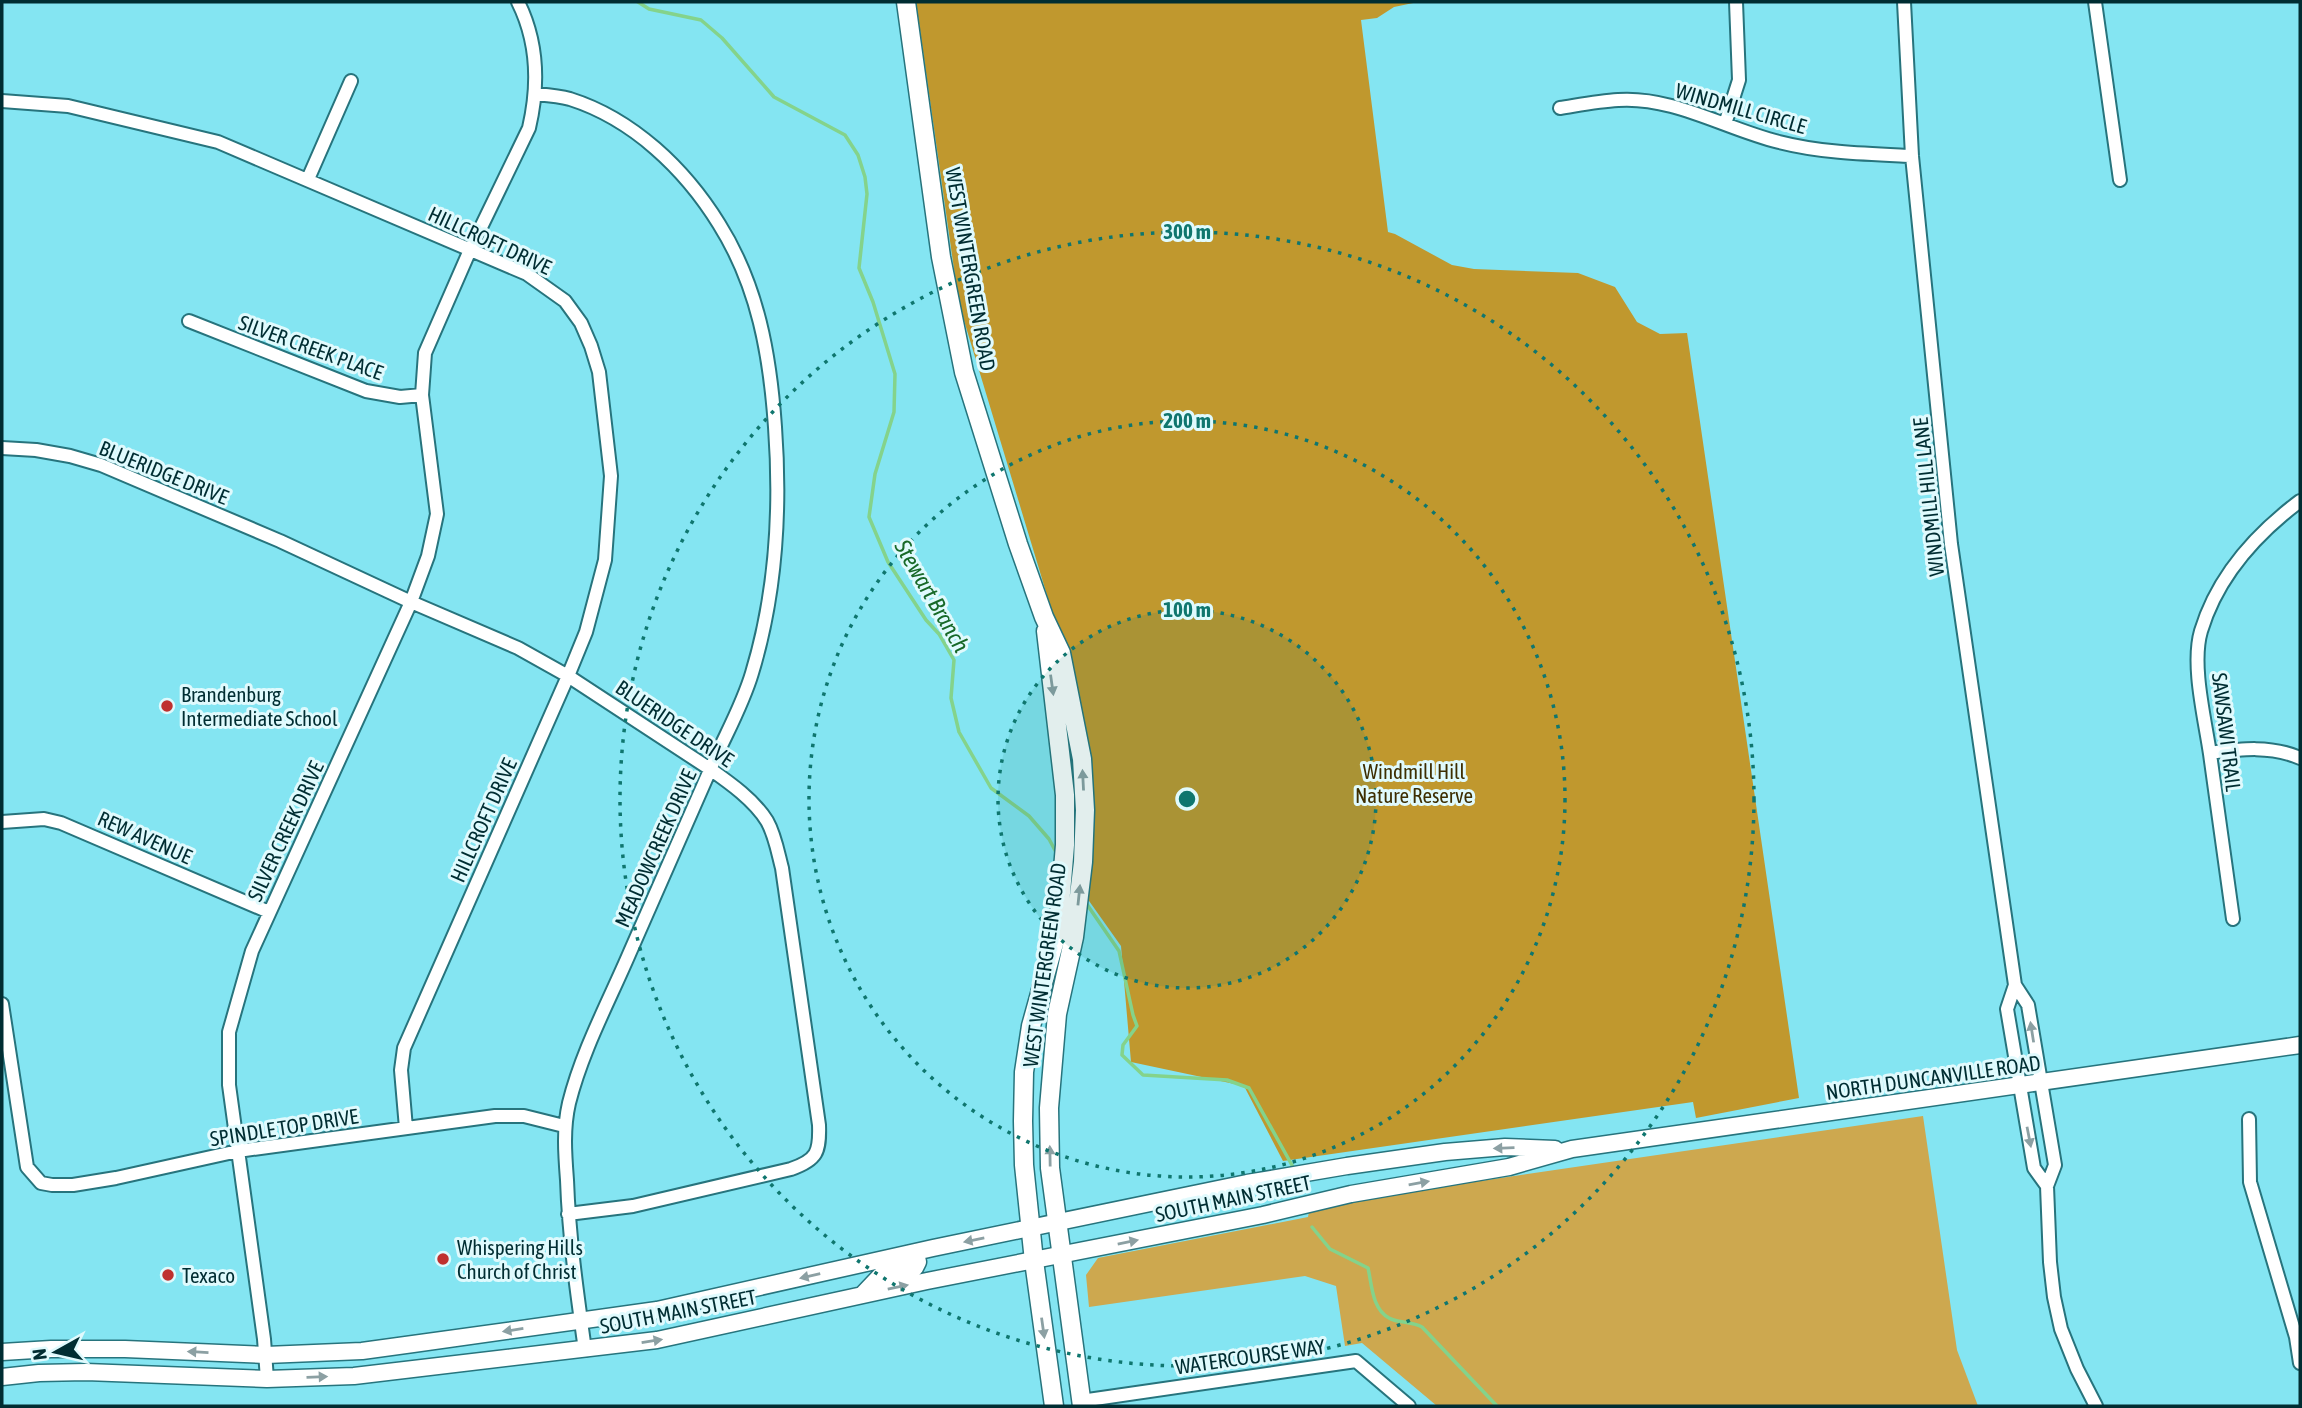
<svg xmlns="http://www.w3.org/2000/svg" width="2302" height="1408" viewBox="0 0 2302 1408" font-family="'Asap Condensed',sans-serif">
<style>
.green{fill:#cda84f}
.forest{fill:#c0982e}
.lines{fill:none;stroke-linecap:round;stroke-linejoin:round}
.stream{stroke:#84d38b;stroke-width:3.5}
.minor-casing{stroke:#27747d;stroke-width:16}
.tertiary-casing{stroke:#27747d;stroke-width:19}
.secondary-casing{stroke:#27747d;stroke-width:21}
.minor{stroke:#fff;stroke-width:12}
.tertiary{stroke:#fff;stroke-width:16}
.secondary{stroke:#fff;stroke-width:18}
.oneway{fill:#8ca0a3}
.ring{fill:none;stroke:#0f766e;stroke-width:3.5;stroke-dasharray:3.5 7}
.poi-dot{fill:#bf302e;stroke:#e0fafd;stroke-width:2.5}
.labels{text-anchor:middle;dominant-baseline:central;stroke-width:6;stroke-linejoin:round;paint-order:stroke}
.street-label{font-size:21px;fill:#002d32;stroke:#e0fafd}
.poi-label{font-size:21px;fill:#002d32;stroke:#e0fafd;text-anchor:start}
.park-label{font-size:21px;fill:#3d2d00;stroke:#e0fafd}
.water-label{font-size:23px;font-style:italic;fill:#176928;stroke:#e0fafd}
.centre{fill:#0f766e;stroke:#e0fafd;stroke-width:3.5}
.ring-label{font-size:21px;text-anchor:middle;font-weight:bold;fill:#0f766e;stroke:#e0fafd;stroke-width:6;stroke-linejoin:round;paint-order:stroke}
</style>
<rect width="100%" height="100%" fill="#84e5f2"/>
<!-- green -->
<path class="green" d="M1923,1116L1957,1350L1978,1406H1437L1362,1343L1345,1346L1336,1286L1305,1276L1089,1307L1086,1275L1098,1258L1308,1217L1310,1206Z"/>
<!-- forest -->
<path class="forest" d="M916,2H1418L1394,7L1377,18L1361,20L1388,232L1395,234L1452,265L1474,269L1578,273L1615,287L1637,322L1660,334L1687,333L1799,1098L1696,1118L1693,1102L1283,1161L1244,1086L1131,1062L1121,946L1082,891L1079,766L1069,668L959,304Z"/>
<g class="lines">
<!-- stream -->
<path class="stream" d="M638,2L649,9L701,20L722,38L774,97L845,135L858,155L865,177L867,194L859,268L873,302L895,374L894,412L875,474L869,517L888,562L926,620L939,634L954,660L951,698L959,732L991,788L1029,816L1049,839L1057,854
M1086,903L1119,951L1133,1015L1137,1026L1123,1045L1122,1055L1143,1075L1227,1080L1249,1088L1293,1167
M1312,1227L1330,1249L1368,1268C1372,1285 1372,1309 1389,1318C1397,1323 1410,1321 1422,1327L1497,1406"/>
<defs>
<path id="minor" d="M1904,2L1912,156L1951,544L2015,985L2028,1005L2055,1165L2047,1186L2050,1262L2054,1297L2061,1329L2077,1369L2096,1406
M2095,2L2120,180
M535,94C546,95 559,96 570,99C633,119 685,169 719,224C758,286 770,355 775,427C781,509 776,594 752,673C742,707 724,737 710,770C683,830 657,891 630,952C609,1001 582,1051 569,1103C563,1129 565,1154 567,1180C569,1237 577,1293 585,1350
M2,101L68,106L218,142L527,274L565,301L581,323L591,346L599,372L611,476L605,560L586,632L568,676L404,1048L401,1070L406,1128
M1560,108C1579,105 1599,101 1618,100C1673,96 1726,129 1779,142C1822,153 1867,154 1912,156
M1725,124L1739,80L1736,2
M308,179L351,81
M189,321L366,391L400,397L422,395
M2,448L36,450L70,456L101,465L280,541L411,602L518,648L568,676L710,769C730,783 754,800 767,821C775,835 778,853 782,868L819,1125C820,1152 817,1160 791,1169L633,1206L568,1214
M2210,753C2241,749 2270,745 2300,758
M2,822L44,819L61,823L269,912
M2233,919C2225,864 2218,809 2210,754C2205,719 2191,665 2201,631C2217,578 2256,534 2300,501
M2015,985L2007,1009L2034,1168L2047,1186
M2,1004L27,1167L41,1183L52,1185H73L116,1178L238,1151L495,1116H524L564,1126
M2249,1119L2250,1182L2296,1337L2300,1363
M267,1379L264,1339L229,1085V1032L252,951L411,602L428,556L437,514L422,395L425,353L470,250L529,128C539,85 538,42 518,2
M1081,1401L1356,1361L1409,1406"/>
<path id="tertiary" d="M862,1295L880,1276L915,1268L918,1262L916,1252
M2,1352L51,1349H125L266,1355L362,1351L413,1344L657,1310L933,1248L1247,1183L1347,1166L1445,1152L1505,1147L1555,1149
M2,1377L39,1373L86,1372L267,1379L354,1376L657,1340L927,1281L1263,1215L1351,1194L1509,1167L1572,1149L2300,1045"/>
<path id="secondary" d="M906,2L941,257L964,372L1018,544L1044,617L1061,653L1082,759L1085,810L1083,862L1074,937L1057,1014L1049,1108L1050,1168L1082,1406
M1046,631L1065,795V845L1058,929L1031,1026L1024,1072L1023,1121L1024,1165L1034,1261L1054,1406"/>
</defs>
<!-- minor casing -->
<use href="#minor" class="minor-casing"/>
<!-- tertiary casing -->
<use href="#tertiary" class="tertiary-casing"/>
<!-- secondary casing -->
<use href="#secondary" class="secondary-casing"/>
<!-- minor -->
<use href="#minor" class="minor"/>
<!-- tertiary -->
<use href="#tertiary" class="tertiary"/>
<!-- secondary -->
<use href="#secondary" class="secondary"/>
</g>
<!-- one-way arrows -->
<defs><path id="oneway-solid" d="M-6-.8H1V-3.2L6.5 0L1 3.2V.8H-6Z" transform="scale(1.75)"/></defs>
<g class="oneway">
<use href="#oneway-solid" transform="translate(1052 685) rotate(82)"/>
<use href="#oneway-solid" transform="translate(1083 780) rotate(-93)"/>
<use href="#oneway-solid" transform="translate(1079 895) rotate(-84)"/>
<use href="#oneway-solid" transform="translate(2032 1032) rotate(-99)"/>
<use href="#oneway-solid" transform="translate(2029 1137) rotate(79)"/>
<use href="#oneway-solid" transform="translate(1504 1148) rotate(178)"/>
<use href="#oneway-solid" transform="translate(1050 1156) rotate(-91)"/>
<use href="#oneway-solid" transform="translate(1419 1183) rotate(-10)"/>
<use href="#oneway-solid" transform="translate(974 1240) rotate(169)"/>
<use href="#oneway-solid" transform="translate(1128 1242) rotate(-11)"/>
<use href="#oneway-solid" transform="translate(810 1276) rotate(167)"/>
<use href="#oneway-solid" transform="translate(898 1287) rotate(-12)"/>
<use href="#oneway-solid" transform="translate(1043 1328) rotate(82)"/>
<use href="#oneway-solid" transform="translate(513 1330) rotate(171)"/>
<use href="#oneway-solid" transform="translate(652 1341) rotate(-9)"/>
<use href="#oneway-solid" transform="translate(198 1352) rotate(-177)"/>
<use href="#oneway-solid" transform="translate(317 1377) rotate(-2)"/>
</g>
<!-- distance rings -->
<circle cx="1187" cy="799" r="189" fill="#0f766e" fill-opacity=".12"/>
<g class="ring">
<circle cx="1187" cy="799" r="189"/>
<circle cx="1187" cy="799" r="378"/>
<circle cx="1187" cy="799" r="567"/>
</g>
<!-- markers -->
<g class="poi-dot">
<circle cx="167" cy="706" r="7"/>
<circle cx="443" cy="1259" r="7"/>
<circle cx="168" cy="1275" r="7"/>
</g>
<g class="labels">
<!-- street labels -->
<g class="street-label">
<text transform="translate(1741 108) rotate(16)">WINDMILL CIRCLE</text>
<text transform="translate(490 240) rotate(25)">HILLCROFT DRIVE</text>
<text transform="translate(971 269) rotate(80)">WEST WINTERGREEN ROAD</text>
<text transform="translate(311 347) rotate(20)">SILVER CREEK PLACE</text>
<text transform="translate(164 472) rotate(22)">BLUERIDGE DRIVE</text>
<text transform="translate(1928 497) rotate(-96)">WINDMILL HILL LANE</text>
<text transform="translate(675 723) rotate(34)">BLUERIDGE DRIVE</text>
<text transform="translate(2227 732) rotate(83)">SAWSAWI TRAIL</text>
<text transform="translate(483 820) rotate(-66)">HILLCROFT DRIVE</text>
<text transform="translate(285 831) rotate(-65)">SILVER CREEK DRIVE</text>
<text transform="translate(145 837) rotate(24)">REW AVENUE</text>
<text transform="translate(655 848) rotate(-66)">MEADOWCREEK DRIVE</text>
<text transform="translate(1044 965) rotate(-82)">WEST WINTERGREEN ROAD</text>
<text transform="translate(1933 1077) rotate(-8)">NORTH DUNCANVILLE ROAD</text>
<text transform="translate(284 1127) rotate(-9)">SPINDLE TOP DRIVE</text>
<text transform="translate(1233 1198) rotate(-12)">SOUTH MAIN STREET</text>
<text transform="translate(678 1311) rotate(-11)">SOUTH MAIN STREET</text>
<text transform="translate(1250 1356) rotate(-8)">WATERCOURSE WAY</text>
</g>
<!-- poi labels -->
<g class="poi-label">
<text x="181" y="694">Brandenburg<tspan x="181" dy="24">Intermediate School</tspan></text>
<text x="457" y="1247">Whispering Hills<tspan x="457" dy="24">Church of Christ</tspan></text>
<text x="182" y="1275">Texaco</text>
</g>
<!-- park labels -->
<g class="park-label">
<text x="1414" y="771">Windmill Hill<tspan x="1414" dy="24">Nature Reserve</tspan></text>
</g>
<!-- water labels -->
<g class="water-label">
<text transform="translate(932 596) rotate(60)">Stewart Branch</text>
</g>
</g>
<circle cx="1187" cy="799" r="10" class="centre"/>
<g class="ring-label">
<text x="1187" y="239">300 m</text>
<text x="1187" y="428">200 m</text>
<text x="1187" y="617">100 m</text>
</g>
<!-- border -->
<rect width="2302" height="1408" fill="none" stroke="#002d32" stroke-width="7"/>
<!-- north arrow -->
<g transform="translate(56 1352) rotate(262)" stroke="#e0fafd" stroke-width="5" paint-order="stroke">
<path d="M0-5L12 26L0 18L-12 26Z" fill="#002d32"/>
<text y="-10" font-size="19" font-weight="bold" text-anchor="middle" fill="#002d32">N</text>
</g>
</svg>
